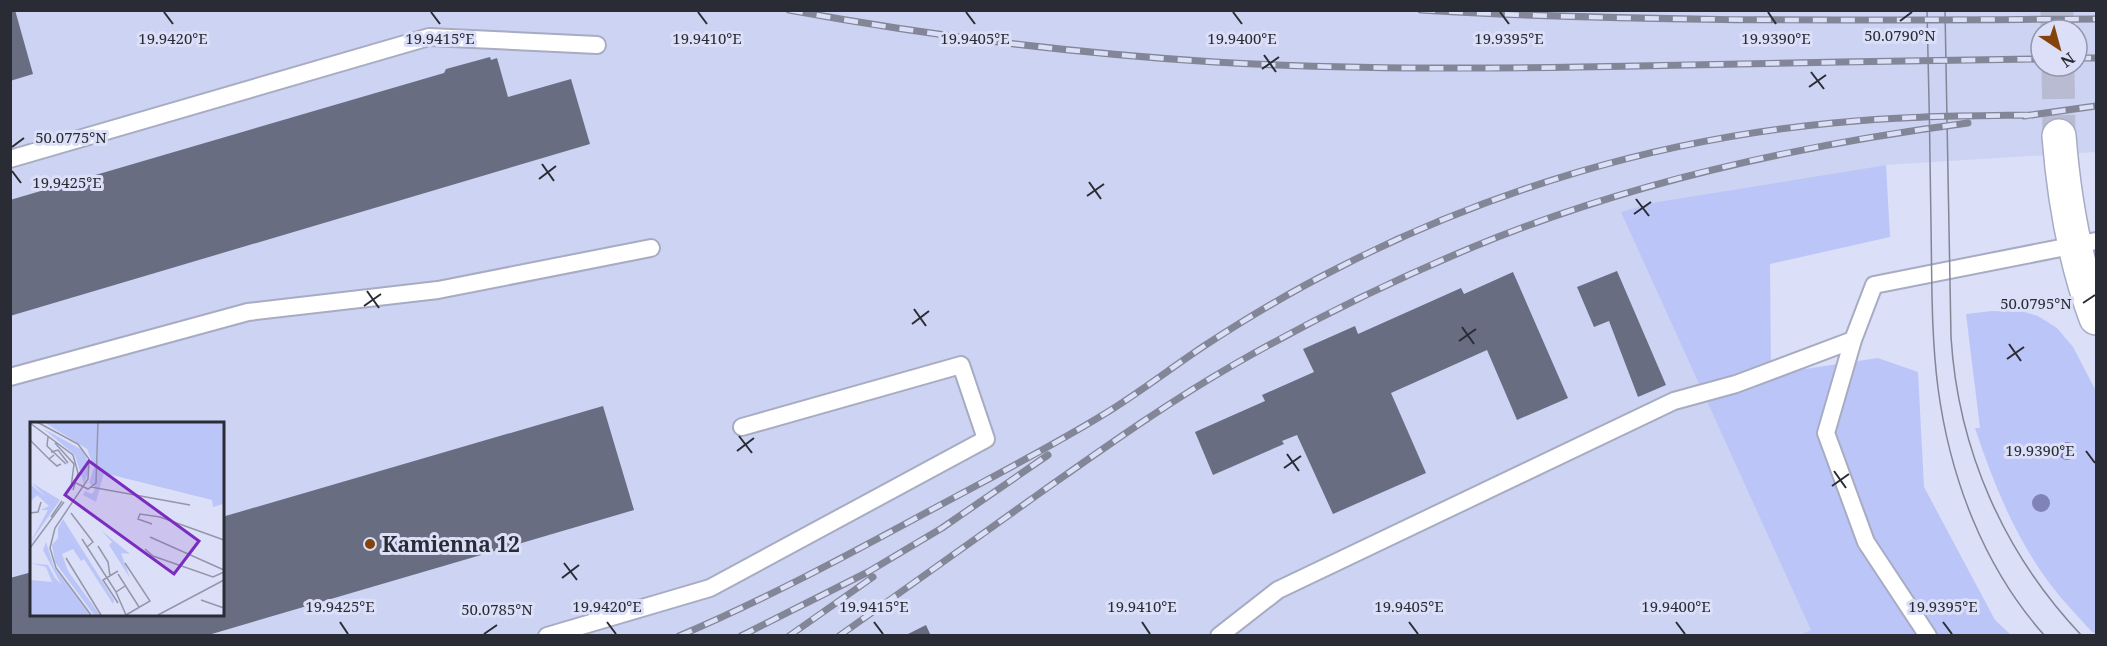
<svg xmlns="http://www.w3.org/2000/svg" width="2107" height="646" viewBox="0 0 2107 646" font-family="'Noto Serif',serif">
<style>
.built{fill:#cdd3f2;fill-rule:evenodd}
.green{fill:#bcc5f7}
.building{fill:#696d82}
.lines{fill:none;stroke-linecap:round;stroke-linejoin:round}
.tertiary-tunnel{stroke:#b8bbd1;stroke-width:33;stroke-dasharray:33 16;stroke-linecap:butt}
.service-casing{stroke:#a7acc3;stroke-width:20}
.tertiary-casing{stroke:#a7acc3;stroke-width:36}
.service{stroke:#fff;stroke-width:16}
.tertiary{stroke:#fff;stroke-width:33}
.tram{stroke:#838697;stroke-width:1.5}
.rail-casing{stroke:#838697;stroke-width:7}
.rail{stroke:#dbdff8;stroke-width:4.5;stroke-dasharray:14;stroke-linecap:butt}
.tree{fill:#8083b8}
.ticks{fill:none;stroke:#2a2c35;stroke-width:2}
.poi-dot{fill:#84430b;stroke:#dbdff8;stroke-width:2}
.labels{text-anchor:middle;dominant-baseline:central;stroke-width:6;stroke-linejoin:round;paint-order:stroke}
.poi-label{font-size:21px;font-weight:bold;fill:#2a2c35;stroke:#dbdff8;text-anchor:start}
.inset-road{fill:none;stroke:#9497aa;stroke-width:1.5}
.view{fill:#7b2cbf;fill-opacity:0.15;stroke:#7b2cbf;stroke-width:3}
.inset-edge{fill:none;stroke:#2a2c35;stroke-width:3}
.ticks-label{font-size:15px;text-anchor:middle;fill:#2a2c35;stroke:#dbdff8;stroke-width:6;stroke-linejoin:round;paint-order:stroke}
</style>
<rect width="100%" height="100%" fill="#dbdff8"/>
<!-- built -->
<path class="built" d="M10,11H2096V152L1886,165L1651,203L1811,630L1800,635H11ZM2041,30H2077V66H2041ZM32,424H222V614H32Z"/>
<!-- green -->
<path class="green" d="M1886,165L1890,237L1770,264L1771,374L1878,358L1918,372L1924,487L1995,620L2011,635H1800L1811,630L1621,212L1651,203Z
M1992,311L2024,312L2038,316L2057,328L2073,347L2096,391V635C2087,628 2080,618 2071,609C2023,557 1997,494 1975,428H1980L1966,314Z"/>
<!-- building -->
<path class="building" d="M10,10H15L33,74L10,81Z
M490,57L491,60L497,58L508,97L571,79L590,144L10,316V200L444,73L446,69Z
M1617,271L1666,385L1638,397L1609,321L1594,327L1577,287Z
M1513,272L1568,398L1517,420L1487,350L1391,393L1426,473L1333,514L1297,435L1282,441L1284,444L1213,475L1195,432L1265,401L1262,395L1314,372L1303,349L1355,326L1358,334L1461,288L1464,294Z
M603,406L634,510L205,636H10V578L32,572V614H222V517Z
M926,625L931,636H904Z"/>
<g class="lines">
<!-- tertiary-tunnel -->
<path class="tertiary-tunnel" d="M2057,10V30
M2058,66L2059,136"/>
<defs>
<path id="service" d="M10,159L429,37L597,45
M10,377L248,312L438,290L651,248
M547,636L710,588L986,439L961,365L742,427
M1219,636L1278,590L1674,401L1736,384L1853,340
M1928,636L1866,542L1826,433L1853,340L1874,285L2096,241"/>
<path id="tertiary" d="M2059,136C2064,199 2074,259 2096,318"/>
</defs>
<!-- service casing -->
<use href="#service" class="service-casing"/>
<!-- tertiary casing -->
<use href="#tertiary" class="tertiary-casing"/>
<!-- service -->
<use href="#service" class="service"/>
<!-- tertiary -->
<use href="#tertiary" class="tertiary"/>
<!-- tram -->
<path class="tram" d="M1927,10C1929,82 1930,153 1931,225C1932,279 1931,334 1938,388C1950,478 1984,568 2045,636
M1945,10L1951,337C1958,450 2004,554 2082,636"/>
<defs>
<path id="rail" d="M789,10C930,36 1072,53 1215,62C1355,70 1497,69 1637,66C1772,63 1906,61 2041,59
M1421,10C1646,23 1871,20 2096,19
M2077,58H2096
M2024,116L2096,106
M679,636C766,599 848,555 931,510C990,478 1049,448 1106,413C1140,392 1171,368 1204,346C1247,318 1292,291 1338,268C1492,189 1661,139 1833,123C1900,116 1966,116 2033,115
M741,636L868,572L942,528L1048,455
M789,636L873,577
M839,636C906,588 973,541 1040,493C1104,448 1167,403 1235,364C1312,320 1391,281 1473,247C1630,182 1799,145 1968,123"/>
</defs>
<!-- rail casing -->
<use href="#rail" class="rail-casing"/>
<!-- rail -->
<use href="#rail" class="rail"/>
</g>
<!-- trees -->
<g class="tree">
<circle cx="2067" cy="451" r="9"/>
<circle cx="2041" cy="503" r="9"/>
</g>
<!-- ticks -->
<path class="ticks" d="M164,12L173,24M431,12L440,24M698,12L707,24M966,12L975,24M1233,12L1242,24M1500,12L1509,24M1768,12L1776,24M1900,21L1912,12M1264,55L1276,72M1262,69L1279,57M1811,72L1824,89M1809,87L1826,75M12,147L24,138M542,164L554,181M12,171L21,183M539,179L556,166M1089,182L1101,199M1087,196L1104,184M1636,199L1649,216M1634,214L1651,202M367,291L379,308M2083,303L2095,295M364,306L381,294M914,309L926,326M912,324L929,311M1462,327L1474,344M1459,341L1476,329M2009,344L2021,361M2007,359L2024,347M739,436L752,453M737,451L754,438M2086,451L2095,463M1287,454L1299,471M1284,468L1301,456M1834,471L1846,488M1832,486L1849,474M564,563L577,580M562,578L579,565M340,622L348,634M607,622L616,634M874,622L883,634M1142,622L1150,634M1409,622L1418,634M1676,622L1685,634M1943,622L1952,634M484,634L497,625"/>
<!-- markers -->
<circle class="poi-dot" cx="370" cy="544" r="6"/>
<g class="labels">
<!-- poi labels -->
<g class="poi-label">
<text x="382" y="544">Kamienna 12</text>
</g>
</g>
<!-- overview -->
<g transform="translate(30 422)">
<rect width="194" height="194" fill="#dbdff8"/>
<path d="M14,0H193V82L183,85L182,78L74,51L66,80L53,73L55,69L62,72L66,66L59,61L64,45L57,27ZM14,7L54,29L60,45L54,62L45,33ZM2,61L30,78L0,121L18,88H11L19,84L7,73L1,79L0,62L16,75ZM33,97L84,178L83,182L54,137L51,139L43,127L32,132L38,149L70,193H64L25,140L22,123L28,116V106ZM71,108L100,132L91,131L100,156L79,123L82,120ZM16,120L24,145L60,193H0V158L22,160L16,145L0,141L18,143L25,156L31,162L13,128Z" fill="#bcc5f7"/>
<path class="inset-road" d="M7,0L48,22L59,37L58,57L25,106L20,126L26,146L61,193M0,1L43,33L48,51L43,68M18,15L17,24L36,42M0,18L19,37M25,21L44,42L41,66M21,30L28,28L38,41M24,33L19,37L27,44L31,42M44,60L58,67L66,61L68,0M61,65L160,83M0,91L8,90L11,80M41,91L63,120L57,125M21,95L32,79M122,102L108,97L110,92L130,95L194,118M120,115L194,148M52,117L86,170L95,164M68,124L78,140L80,154M0,126L34,80M115,127L123,134L183,155L194,150M36,136L71,193M95,141L120,179L96,193M88,149L73,158L88,181M88,152L109,185M86,170L96,193M171,178L194,186M128,193L194,158"/>
<path class="view" d="M59,39L169,119L144,152L35,73Z"/>
<rect width="194" height="194" class="inset-edge"/>
</g>
<g class="ticks-label">
<text x="1900" y="41">50.0790°N</text>
<text x="173" y="44">19.9420°E</text>
<text x="440" y="44">19.9415°E</text>
<text x="707" y="44">19.9410°E</text>
<text x="975" y="44">19.9405°E</text>
<text x="1242" y="44">19.9400°E</text>
<text x="1509" y="44">19.9395°E</text>
<text x="1776" y="44">19.9390°E</text>
<text x="71" y="143">50.0775°N</text>
<text x="67" y="188">19.9425°E</text>
<text x="2036" y="309">50.0795°N</text>
<text x="2040" y="456">19.9390°E</text>
<text x="340" y="612">19.9425°E</text>
<text x="607" y="612">19.9420°E</text>
<text x="874" y="612">19.9415°E</text>
<text x="1142" y="612">19.9410°E</text>
<text x="1409" y="612">19.9405°E</text>
<text x="1676" y="612">19.9400°E</text>
<text x="1943" y="612">19.9395°E</text>
<text x="497" y="615">50.0785°N</text>
</g>
<!-- border -->
<rect width="2107" height="646" fill="none" stroke="#2a2c35" stroke-width="24"/>
<!-- north arrow -->
<g transform="translate(2059 48) rotate(144)"><circle r="28" fill="#dbdff8" stroke="#9497aa" stroke-width="1.5"/>
<path d="M0-4.5L10 22L0 15L-10 22Z" fill="#84430b"/>
<text y="-9" font-size="16" font-weight="bold" text-anchor="middle" fill="#2a2c35">N</text>
</g>
</svg>
